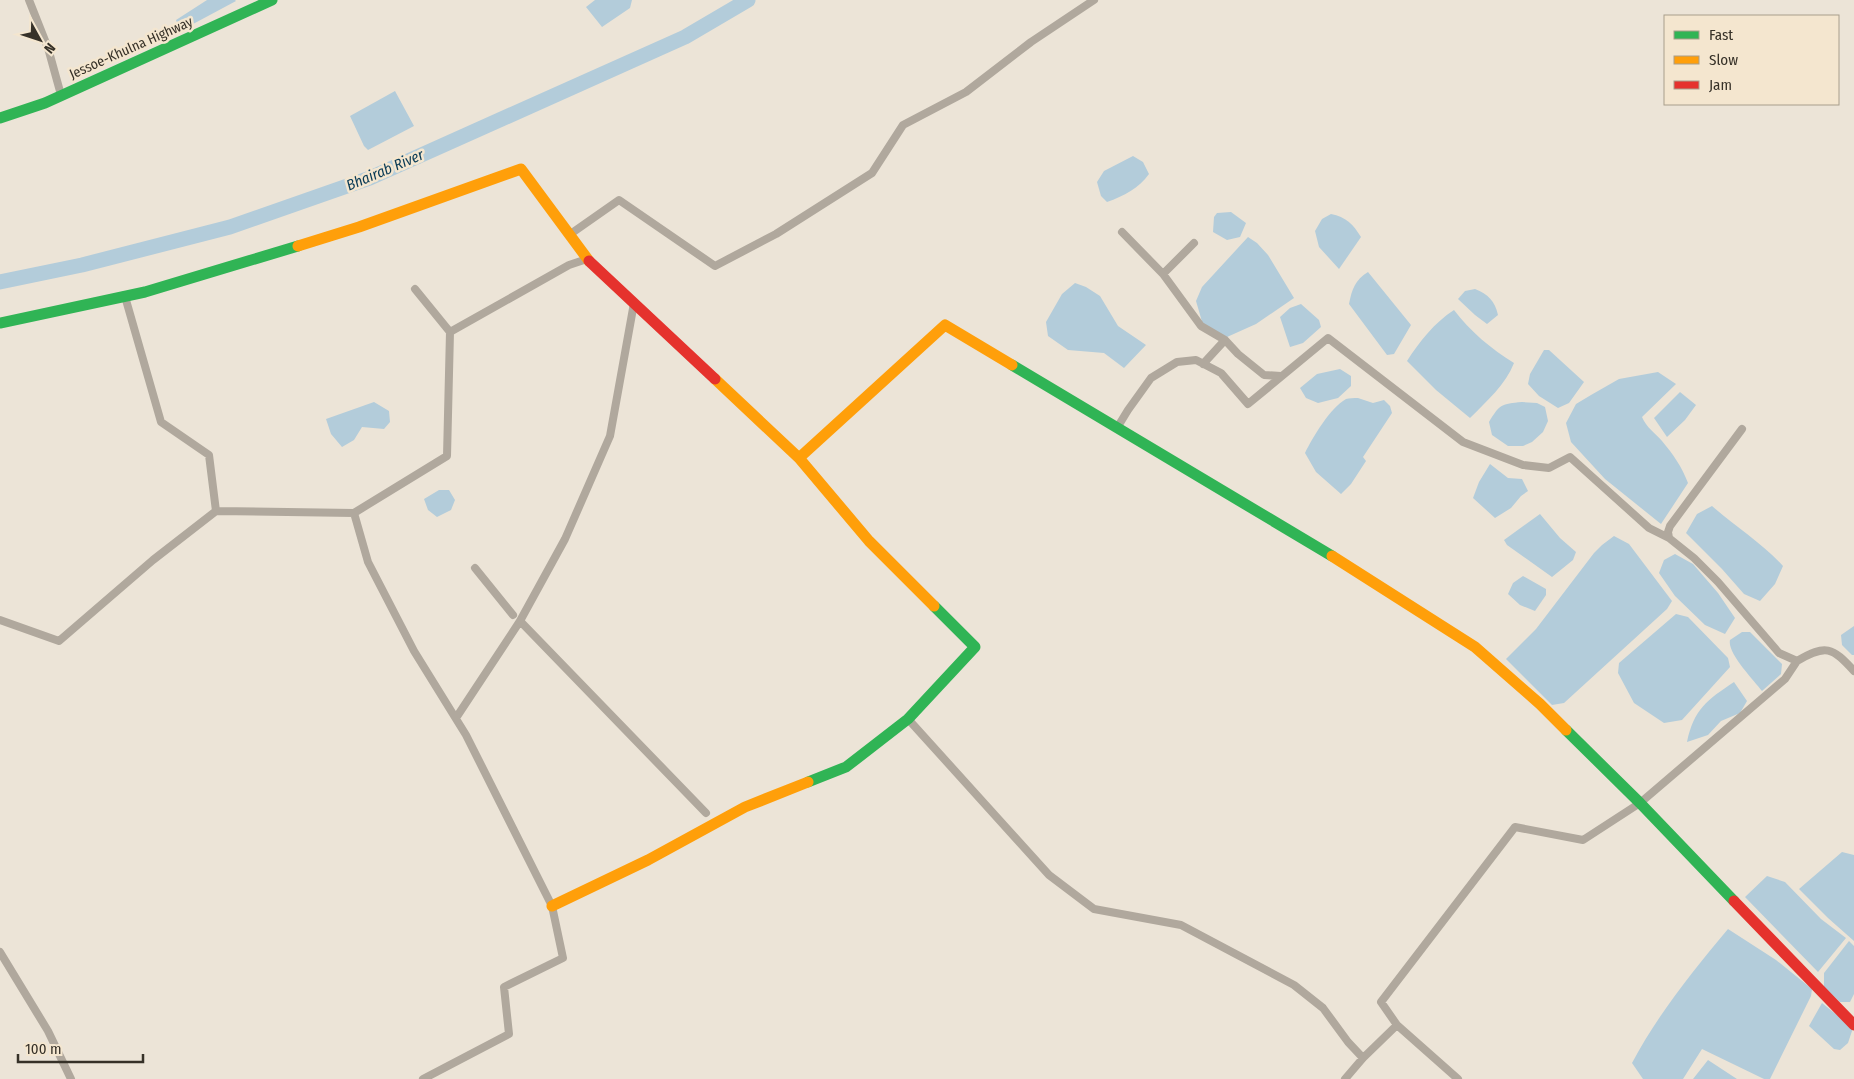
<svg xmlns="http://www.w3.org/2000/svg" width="1854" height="1079" viewBox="0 0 1854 1079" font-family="'Fira Sans Condensed',sans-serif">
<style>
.water{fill:#b3ccda}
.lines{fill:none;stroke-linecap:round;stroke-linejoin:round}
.river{stroke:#b3ccda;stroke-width:15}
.street{stroke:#b0a89d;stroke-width:8}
.fast{stroke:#30b455;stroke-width:11}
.slow{stroke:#ff9f0a;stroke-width:11}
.jam{stroke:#e5322d;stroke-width:11}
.labels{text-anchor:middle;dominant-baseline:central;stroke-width:5;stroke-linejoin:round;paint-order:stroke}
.street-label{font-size:14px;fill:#363128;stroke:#f4e6cf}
.water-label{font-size:15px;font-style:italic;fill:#083a55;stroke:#f4e6cf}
</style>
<rect width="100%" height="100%" fill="#ece4d7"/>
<!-- water -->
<path class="water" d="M207,0H235L236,1L180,31L176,20Z
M595,0H632L630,8L602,27L586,7Z
M395,91L414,126L368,150L364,146L350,116Z
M1133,156L1143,162L1149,174C1139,188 1124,196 1107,202L1101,196L1097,182L1104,171Z
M1231,212L1246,223L1240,237L1227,240L1213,232L1214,217L1217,213Z
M1331,214C1346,217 1353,224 1361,237L1339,269L1319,247L1315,231L1322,219Z
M1248,237L1257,243L1268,255L1294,298L1256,324L1227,337L1203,325L1196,301L1202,287Z
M1368,272L1411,325L1394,354L1387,355L1349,304C1352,289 1355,280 1368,272Z
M1075,283L1086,287L1100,296L1118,326L1146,345L1124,368L1104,353L1068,350L1048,336L1046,322L1062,294Z
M1475,289C1488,294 1495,301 1498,315L1487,324L1475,315L1458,299L1465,291Z
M1301,304L1319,320L1321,327L1303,343L1290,347L1280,317L1290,308Z
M1454,310C1470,331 1491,349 1514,363C1506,384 1486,402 1470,418L1436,390L1407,361C1420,341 1434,323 1454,310Z
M1544,350H1549L1584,382L1569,403L1558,408L1539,396L1528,384L1530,374Z
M1340,369L1351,376V386L1338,398L1318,403L1306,398L1300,388L1317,374Z
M1658,372L1676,384L1642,417C1646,427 1655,433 1662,441C1673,454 1682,467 1688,483L1661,524L1605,479L1571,442L1566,423L1576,404L1591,395L1619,379Z
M1680,392L1696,405L1685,420L1667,437L1654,418Z
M1358,398L1373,403L1384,400L1390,406L1392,413L1363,457L1366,461L1351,484L1341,494L1316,472L1305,453C1313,437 1330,408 1346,399C1349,398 1354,398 1358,398Z
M374,402L389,411L390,422L384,429L362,427L354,440L342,447L331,434L326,419Z
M1522,402L1537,403L1545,407L1548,421L1543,432L1532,442L1523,446H1508L1492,435L1489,422C1500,404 1501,404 1522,402Z
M1490,464L1508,478L1522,479L1528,491L1521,496L1511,508L1495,518L1473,498L1479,482Z
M439,490H449L455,500L451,510L437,517L428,510L424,499Z
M1712,506C1736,527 1762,543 1783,566L1775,584L1760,601L1744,594L1722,569L1686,533L1697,514Z
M1540,514L1560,538L1576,552L1573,560L1552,577L1507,545L1504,540Z
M1614,536L1629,544L1672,601L1667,609L1564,703L1552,705L1506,659L1536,629L1594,553L1602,545Z
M1675,554L1693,564L1718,593L1735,618L1725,634L1705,625L1675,596L1659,573L1664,560Z
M1523,576L1546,589V595L1535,611L1520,605L1508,594L1513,583Z
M1676,614L1688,617L1728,658L1730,667L1682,720L1664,723L1634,703L1618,673L1619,663Z
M1854,626V655H1852L1842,645L1841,635Z
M1742,632H1750L1782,664L1781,674L1762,691C1754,680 1727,653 1730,640Z
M1734,682L1747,701L1740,713L1721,721L1708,735L1687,742C1694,709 1707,700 1734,682Z
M1842,852L1854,855V941L1828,918L1799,889Z
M1767,876L1785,882L1821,919L1846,938L1818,972L1745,897Z
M1728,929L1776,960L1812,989L1811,996L1770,1079H1764L1702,1049L1683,1079H1643L1632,1063C1658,1014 1693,971 1728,929Z
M1849,941L1854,946V994L1850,1002H1840L1824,987V973Z
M1822,1003L1853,1028L1848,1043L1840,1050L1834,1049L1809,1026Z
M1708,1060L1737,1079H1693Z"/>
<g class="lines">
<!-- river -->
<path class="river" d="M0,282L82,265L230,227L370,178L685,37L748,0"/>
<!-- street -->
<path class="street" d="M29,0L48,48L61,95
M1122,232L1163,274L1201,326L1225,340L1238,354L1264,375L1281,376
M569,235L619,200L715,266L776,234L872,173L903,125L966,92L1031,42L1094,0
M1163,274L1194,243
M415,289L450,332
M1203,364L1225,340
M1117,428L1128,410L1151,378L1177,362L1196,360L1221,373L1248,404L1328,338L1463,442L1523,465L1549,468L1570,457L1649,528L1669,538
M1742,429L1670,526L1668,532L1669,538L1694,558L1718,582L1779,653L1797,661C1826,644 1832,647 1854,671
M216,511L354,513
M475,568L513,615
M0,620L59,641L153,560L216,511L209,455L161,422L126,300
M520,621L565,539L610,436L634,303
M456,718L520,621L706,813
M908,719L1049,875L1094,909L1181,925L1294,985L1323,1008L1348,1042L1363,1058
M0,952L48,1031L71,1079
M1397,1025L1458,1079
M423,1079L509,1034L504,987L563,958L552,906L466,735L414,651L368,562L354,513L447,456L450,332L569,265L587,259
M1345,1079L1363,1058L1397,1025L1381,1002L1515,827L1583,840L1640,803L1785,679L1797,661"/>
<!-- fast -->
<path class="fast" d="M0,118L45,103L272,0
M0,323L145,292L298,246
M1012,365L1332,556
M1566,730L1640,803L1734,901
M808,782L846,767L908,719L975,647L934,606"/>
<!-- slow -->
<path class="slow" d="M298,246L359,227L521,169L589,261
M715,379L799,458L869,541L934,606
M799,458L945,325L1012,365
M1332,556L1475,647L1540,704L1566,730
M552,906L648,860L745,807L808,782"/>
<!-- jam -->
<path class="jam" d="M589,261L715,379
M1734,901L1854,1025"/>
</g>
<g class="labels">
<!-- street labels -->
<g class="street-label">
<text transform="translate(131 48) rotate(-24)">Jessoe-Khulna Highway</text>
</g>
<!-- water labels -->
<g class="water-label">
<text transform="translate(385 170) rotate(-23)">Bhairab River</text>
</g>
</g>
<!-- legend -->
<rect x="1664" y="15" width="175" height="90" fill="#f4e6cf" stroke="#a89e8c"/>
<rect x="1674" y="31" width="25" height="8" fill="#30b455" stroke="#a89e8c"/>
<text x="1709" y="40" font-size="15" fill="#363128">Fast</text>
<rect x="1674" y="56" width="25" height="8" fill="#ff9f0a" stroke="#a89e8c"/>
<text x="1709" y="65" font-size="15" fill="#363128">Slow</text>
<rect x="1674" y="81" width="25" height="8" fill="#e5322d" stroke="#a89e8c"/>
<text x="1709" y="90" font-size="15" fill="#363128">Jam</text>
<!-- north arrow -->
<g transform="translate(40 40) rotate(130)" stroke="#f4e6cf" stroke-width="4" paint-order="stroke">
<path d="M0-4L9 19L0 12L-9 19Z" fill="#363128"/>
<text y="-8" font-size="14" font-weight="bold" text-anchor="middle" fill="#363128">N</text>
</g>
<!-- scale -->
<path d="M18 1054v8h125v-8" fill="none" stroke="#363128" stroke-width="2.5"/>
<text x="25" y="1054" font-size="15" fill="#363128" stroke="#f4e6cf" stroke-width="4" paint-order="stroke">100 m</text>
</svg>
